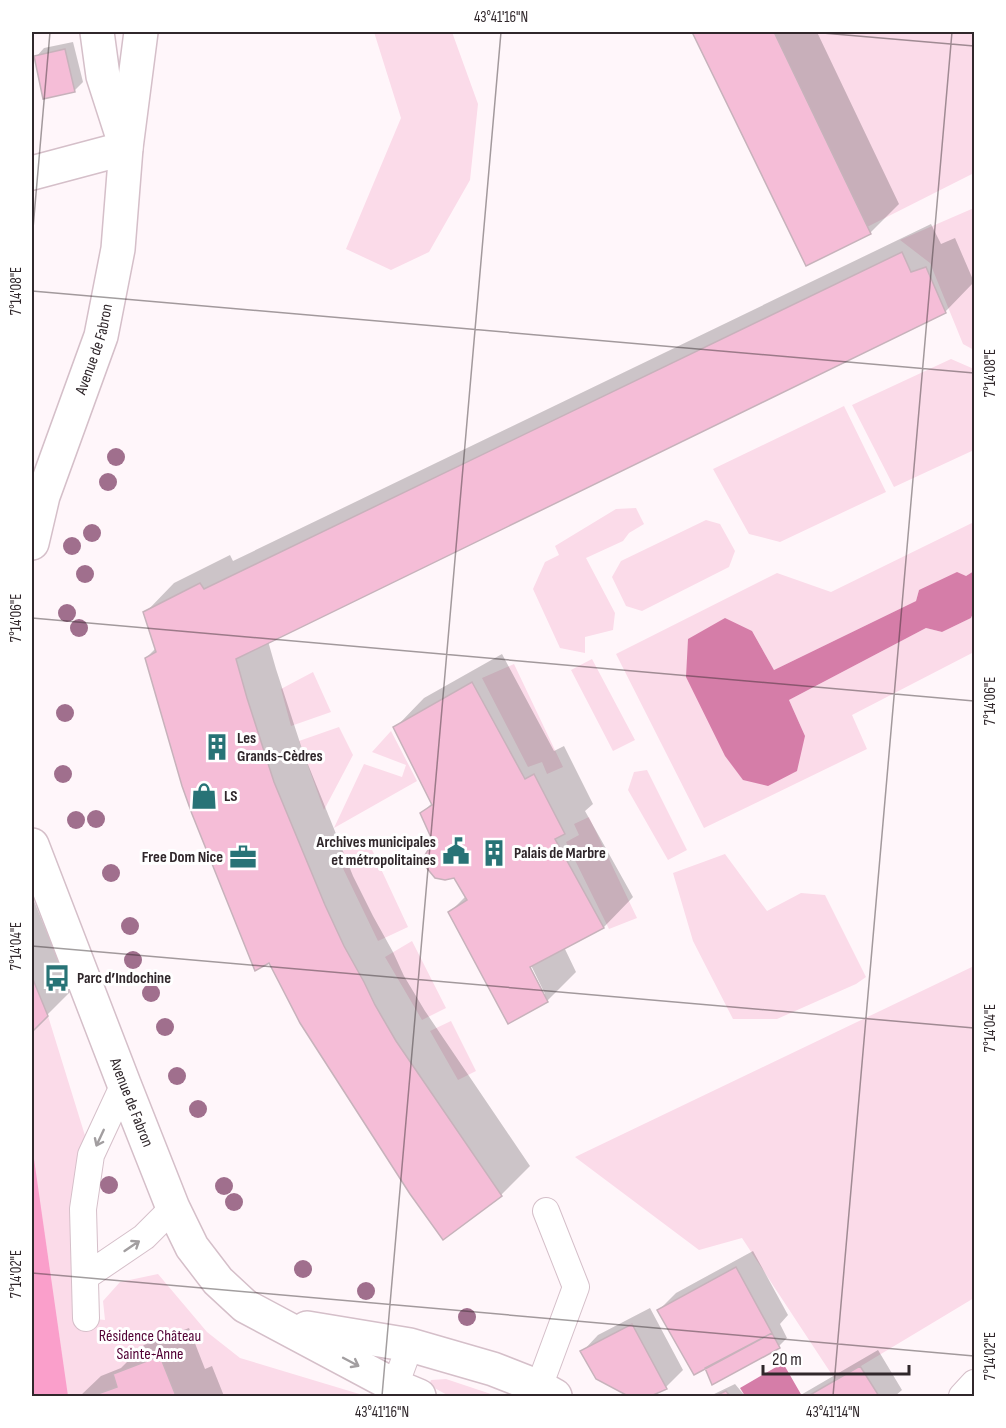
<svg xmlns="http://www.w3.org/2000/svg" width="1006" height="1428" viewBox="0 0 1006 1428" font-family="'Sofia Sans Condensed',sans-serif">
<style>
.green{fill:#fbdbe9}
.forest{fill:#fa9fcb}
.water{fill:#d57da8}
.shadow{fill:#0003;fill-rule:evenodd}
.building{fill:#f5bdd7;stroke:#c7b2bb;stroke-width:1.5}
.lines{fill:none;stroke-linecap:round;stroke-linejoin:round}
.service-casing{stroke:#d5bfc9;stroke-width:28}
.minor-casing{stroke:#d5bfc9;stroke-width:36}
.tertiary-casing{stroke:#d5bfc9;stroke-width:36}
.service{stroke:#fff;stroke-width:26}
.minor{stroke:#fff;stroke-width:33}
.tertiary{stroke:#fff;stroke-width:33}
.tree{fill:#a06f8d}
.oneway{stroke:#a29ea0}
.ticks{fill:none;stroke:#30272b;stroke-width:1.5;stroke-opacity:0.45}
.labels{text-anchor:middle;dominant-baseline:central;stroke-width:6;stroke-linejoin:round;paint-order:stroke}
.street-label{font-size:16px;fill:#30272b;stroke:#fff}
.poi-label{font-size:16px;font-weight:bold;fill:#30272b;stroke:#fff;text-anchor:start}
.park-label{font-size:16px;fill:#520034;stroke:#fff}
.neatline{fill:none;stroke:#30272b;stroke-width:2}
.ticks-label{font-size:15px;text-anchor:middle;fill:#30272b}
</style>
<rect width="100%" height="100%" fill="#fff6fa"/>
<!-- green -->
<path class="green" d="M374,32H452L478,104L470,180L429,252L391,270L346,249L401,118Z
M774,32H974V173L867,227Z
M974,208V350L963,344L930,263L900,240Z
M951,359L974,369V450L894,487L852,405Z
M844,406L886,492L780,542L749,534L713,469Z
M636,508L644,524L629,533L623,541L586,558L615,613L613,630L585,637V653L560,648L533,589L545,562L559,555L555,546L616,509Z
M706,520L720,524L735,551L729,567L642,611L626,606L612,577L621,561Z
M974,522V571L966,576L919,590L916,601L774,670L752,631L805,736L789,700L926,628L942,632L971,618L974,611V652L852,715L867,749L704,828L616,654L777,573L831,592Z
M592,659L635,740L613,751L571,670Z
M514,664L563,767L547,774L542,762L528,767L482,678Z
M313,672L331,712L291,726L281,689Z
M339,727L353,755L324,810L299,741Z
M391,731L417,781L334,828L364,764L402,777L406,765L372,752Z
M647,770L687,850L668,860L628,790L634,772Z
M589,817L637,918L609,929L566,842L579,835L574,824Z
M367,839L408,927L378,941L336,854Z
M725,854L767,911L801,893L825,895L866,977L856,984L777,1019H733L693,941L673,873Z
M412,941L446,1008L422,1020L385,957Z
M974,966V1298L836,1381L742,1238L699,1250L575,1157Z
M48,1016L91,1155L86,1318L105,1320L103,1301L120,1282L158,1274L207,1332L240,1358L366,1396H32V1032Z
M451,1021L476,1071L458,1080L430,1031Z
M446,1379L497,1396H449L429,1385L431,1380Z"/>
<!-- forest -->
<path class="forest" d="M32,1145L68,1396H32Z"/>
<!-- water -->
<path class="water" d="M974,571V611L971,618L942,632L926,628L789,700L805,736L797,771L768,786L743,780L725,756L686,677L688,639L725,618L752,631L774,670L916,601L919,590L957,572L966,576Z
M783,1363L802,1396H745L740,1388Z"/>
<!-- shadow -->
<path class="shadow" d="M694,32H817L899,204L870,233L807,264Z
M73,42L83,82L74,91L36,57L44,48Z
M931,224L941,244L955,238L974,282L945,312L268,641L276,669L303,752L353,876L373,916L393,952L404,976L425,1011L530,1166L501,1195L443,1238L146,658L156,648L145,613L174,583L230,555L233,561Z
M502,654L554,751L564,746L593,804L585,811L633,897L604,927L564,947L576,972L547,1001L450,912L466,896L435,842L421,814L432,803L395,728L424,698ZM528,959L545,994H541L525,961Z
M32,896L71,991L32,1030Z
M753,1251L788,1315L780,1324L787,1338L779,1346L659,1310L676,1293Z
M650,1308L683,1370L666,1387L648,1396H631L597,1378L582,1352L598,1335Z
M189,1328L205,1369L212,1366L224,1396H80L101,1376L121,1368L144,1345Z
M878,1350L902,1390L895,1396H799Z
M735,1384L745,1396H710Z"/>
<!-- building -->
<path class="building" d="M692,32H774L871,234L806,266Z
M65,49L75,92L43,99L34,56Z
M902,252L911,272L926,267L946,313L236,659L247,698L274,782L325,905L344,946L364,982L375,1005L396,1041L502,1196L443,1240L410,1194L300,1023L269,963L255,971L192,814L182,786L145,658L156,652L143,612L200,583L204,589Z
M472,682L525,779L534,774L565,834L555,839L604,928L530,967L548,1002L508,1024L448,912L467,900L454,878L445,880L435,878L425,866V855L433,842L420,813L432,805L393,727Z
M32,977L48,1016L32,1032Z
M736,1267L772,1333L694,1375L657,1310Z
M632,1324L667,1389L651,1396H628L596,1379L580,1351Z
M772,1333L780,1348L712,1385L705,1368Z
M160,1356L176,1396H92L117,1387L113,1374Z
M860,1366L879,1396H808Z
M726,1391L730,1396H715Z"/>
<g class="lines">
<defs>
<path id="service" d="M85,1277L144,1237L173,1208
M86,1318L83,1209L91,1155L124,1084
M395,1386L410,1345
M539,1387L576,1287L546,1211
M962,1396L974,1383"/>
<path id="minor" d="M32,173L126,148"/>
<g id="tertiary">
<path d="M97,32L103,76L123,138"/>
<path id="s1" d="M32,543L43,496L101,336L118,249L126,148L141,32"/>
<path id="s2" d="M32,845L124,1084L173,1208L192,1247L218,1281L245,1306L395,1386L419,1396"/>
<path d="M307,1328L410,1345L493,1369L539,1387L555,1396"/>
</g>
</defs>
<!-- service casing -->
<use href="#service" class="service-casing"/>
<!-- minor casing -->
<use href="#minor" class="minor-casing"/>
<!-- tertiary casing -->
<use href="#tertiary" class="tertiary-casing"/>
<!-- service -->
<use href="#service" class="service"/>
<!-- minor -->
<use href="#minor" class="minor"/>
<!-- tertiary -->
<use href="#tertiary" class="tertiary"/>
</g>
<!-- trees -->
<g class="tree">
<circle cx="116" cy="457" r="9"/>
<circle cx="108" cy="482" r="9"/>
<circle cx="92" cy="533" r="9"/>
<circle cx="72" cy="546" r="9"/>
<circle cx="85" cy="574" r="9"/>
<circle cx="67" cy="613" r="9"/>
<circle cx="79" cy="628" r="9"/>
<circle cx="65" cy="713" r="9"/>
<circle cx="63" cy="774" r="9"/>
<circle cx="96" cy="819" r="9"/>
<circle cx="76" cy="820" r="9"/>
<circle cx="111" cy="873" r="9"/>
<circle cx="130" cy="926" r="9"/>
<circle cx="133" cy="960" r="9"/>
<circle cx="151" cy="993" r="9"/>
<circle cx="165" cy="1027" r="9"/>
<circle cx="177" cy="1076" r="9"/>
<circle cx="198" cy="1109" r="9"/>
<circle cx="109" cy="1185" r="9"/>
<circle cx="224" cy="1186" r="9"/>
<circle cx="234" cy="1202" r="9"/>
<circle cx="303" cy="1269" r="9"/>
<circle cx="366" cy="1291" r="9"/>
<circle cx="467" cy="1317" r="9"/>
</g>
<!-- one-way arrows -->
<defs><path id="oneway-shaft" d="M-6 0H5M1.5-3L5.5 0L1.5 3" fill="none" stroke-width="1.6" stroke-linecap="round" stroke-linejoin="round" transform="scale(1.5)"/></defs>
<g class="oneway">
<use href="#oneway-shaft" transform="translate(100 1138) rotate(115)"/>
<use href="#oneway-shaft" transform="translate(132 1246) rotate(-34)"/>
<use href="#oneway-shaft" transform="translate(351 1362) rotate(28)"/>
</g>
<!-- ticks -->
<path class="ticks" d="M811,32L974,46M32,240L50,32M32,291L974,373M32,618L974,701M32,946L974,1028M32,1273L974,1356M382,1396L501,32M833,1396L952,32"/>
<!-- icons -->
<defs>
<symbol id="building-bare" viewBox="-9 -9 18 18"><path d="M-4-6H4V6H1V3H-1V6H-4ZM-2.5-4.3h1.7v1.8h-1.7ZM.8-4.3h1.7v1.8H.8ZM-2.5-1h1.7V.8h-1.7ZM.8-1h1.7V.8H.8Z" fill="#287376" stroke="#fff" stroke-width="2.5" paint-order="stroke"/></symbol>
<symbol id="shop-bare" viewBox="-9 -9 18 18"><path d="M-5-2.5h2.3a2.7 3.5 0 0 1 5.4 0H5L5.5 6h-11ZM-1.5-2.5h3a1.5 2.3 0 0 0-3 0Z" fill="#287376" stroke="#fff" stroke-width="2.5" paint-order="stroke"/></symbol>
<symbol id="civic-bare" viewBox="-9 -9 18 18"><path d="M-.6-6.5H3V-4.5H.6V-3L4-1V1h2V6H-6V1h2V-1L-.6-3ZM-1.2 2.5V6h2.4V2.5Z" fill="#287376" stroke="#fff" stroke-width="2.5" paint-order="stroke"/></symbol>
<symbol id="office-bare" viewBox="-9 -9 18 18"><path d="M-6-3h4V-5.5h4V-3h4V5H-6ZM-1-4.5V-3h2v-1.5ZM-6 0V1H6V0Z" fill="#287376" stroke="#fff" stroke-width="2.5" paint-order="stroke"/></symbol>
<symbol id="bus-bare" viewBox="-9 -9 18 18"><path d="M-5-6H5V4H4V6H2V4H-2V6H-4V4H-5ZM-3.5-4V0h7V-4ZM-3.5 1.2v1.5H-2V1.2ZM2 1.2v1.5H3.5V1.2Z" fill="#287376" stroke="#fff" stroke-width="2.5" paint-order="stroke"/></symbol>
</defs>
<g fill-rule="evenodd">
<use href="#building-bare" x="198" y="728" width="38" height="38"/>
<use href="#shop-bare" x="185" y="777" width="38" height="38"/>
<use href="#civic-bare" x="437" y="832" width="38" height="38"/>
<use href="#building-bare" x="475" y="834" width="38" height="38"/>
<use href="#office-bare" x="224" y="838" width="38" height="38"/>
<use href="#bus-bare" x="38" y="959" width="38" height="38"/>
</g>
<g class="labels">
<!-- street labels -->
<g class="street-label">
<text stroke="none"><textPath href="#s1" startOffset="204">Avenue de Fabron</textPath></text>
<text stroke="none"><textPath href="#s2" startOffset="276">Avenue de Fabron</textPath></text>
</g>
<!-- poi labels -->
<g class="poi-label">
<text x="237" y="738">Les<tspan x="237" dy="18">Grands-Cèdres</tspan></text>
<text x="224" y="796">LS</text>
<text x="436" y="842" text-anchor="end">Archives municipales<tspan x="436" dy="18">et métropolitaines</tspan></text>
<text x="514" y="853">Palais de Marbre</text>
<text x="223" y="857" text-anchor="end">Free Dom Nice</text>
<text x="77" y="978">Parc d’Indochine</text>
</g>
<!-- park labels -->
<g class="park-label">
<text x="150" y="1336">Résidence Château<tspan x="150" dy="18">Sainte-Anne</tspan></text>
</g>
</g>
<!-- border -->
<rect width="1006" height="1428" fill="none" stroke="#ffffff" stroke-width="66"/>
<!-- scale -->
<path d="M763 1365v9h146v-9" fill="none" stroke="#30272b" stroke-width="3"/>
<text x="772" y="1365" font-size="18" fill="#30272b" stroke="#ffffff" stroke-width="4.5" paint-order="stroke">20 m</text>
<rect x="33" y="33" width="940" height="1362" class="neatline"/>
<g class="ticks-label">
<text x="501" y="22">43°41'16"N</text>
<text transform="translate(16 291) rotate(-90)" y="5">7°14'08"E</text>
<text transform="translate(990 373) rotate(-90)" y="5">7°14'08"E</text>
<text transform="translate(16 618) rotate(-90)" y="5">7°14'06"E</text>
<text transform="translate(990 701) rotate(-90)" y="5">7°14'06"E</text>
<text transform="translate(16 946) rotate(-90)" y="5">7°14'04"E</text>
<text transform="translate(990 1028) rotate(-90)" y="5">7°14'04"E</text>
<text transform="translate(16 1274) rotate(-90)" y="5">7°14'02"E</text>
<text transform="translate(990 1356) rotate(-90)" y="5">7°14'02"E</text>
<text x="382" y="1417">43°41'16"N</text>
<text x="833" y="1417">43°41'14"N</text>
</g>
</svg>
